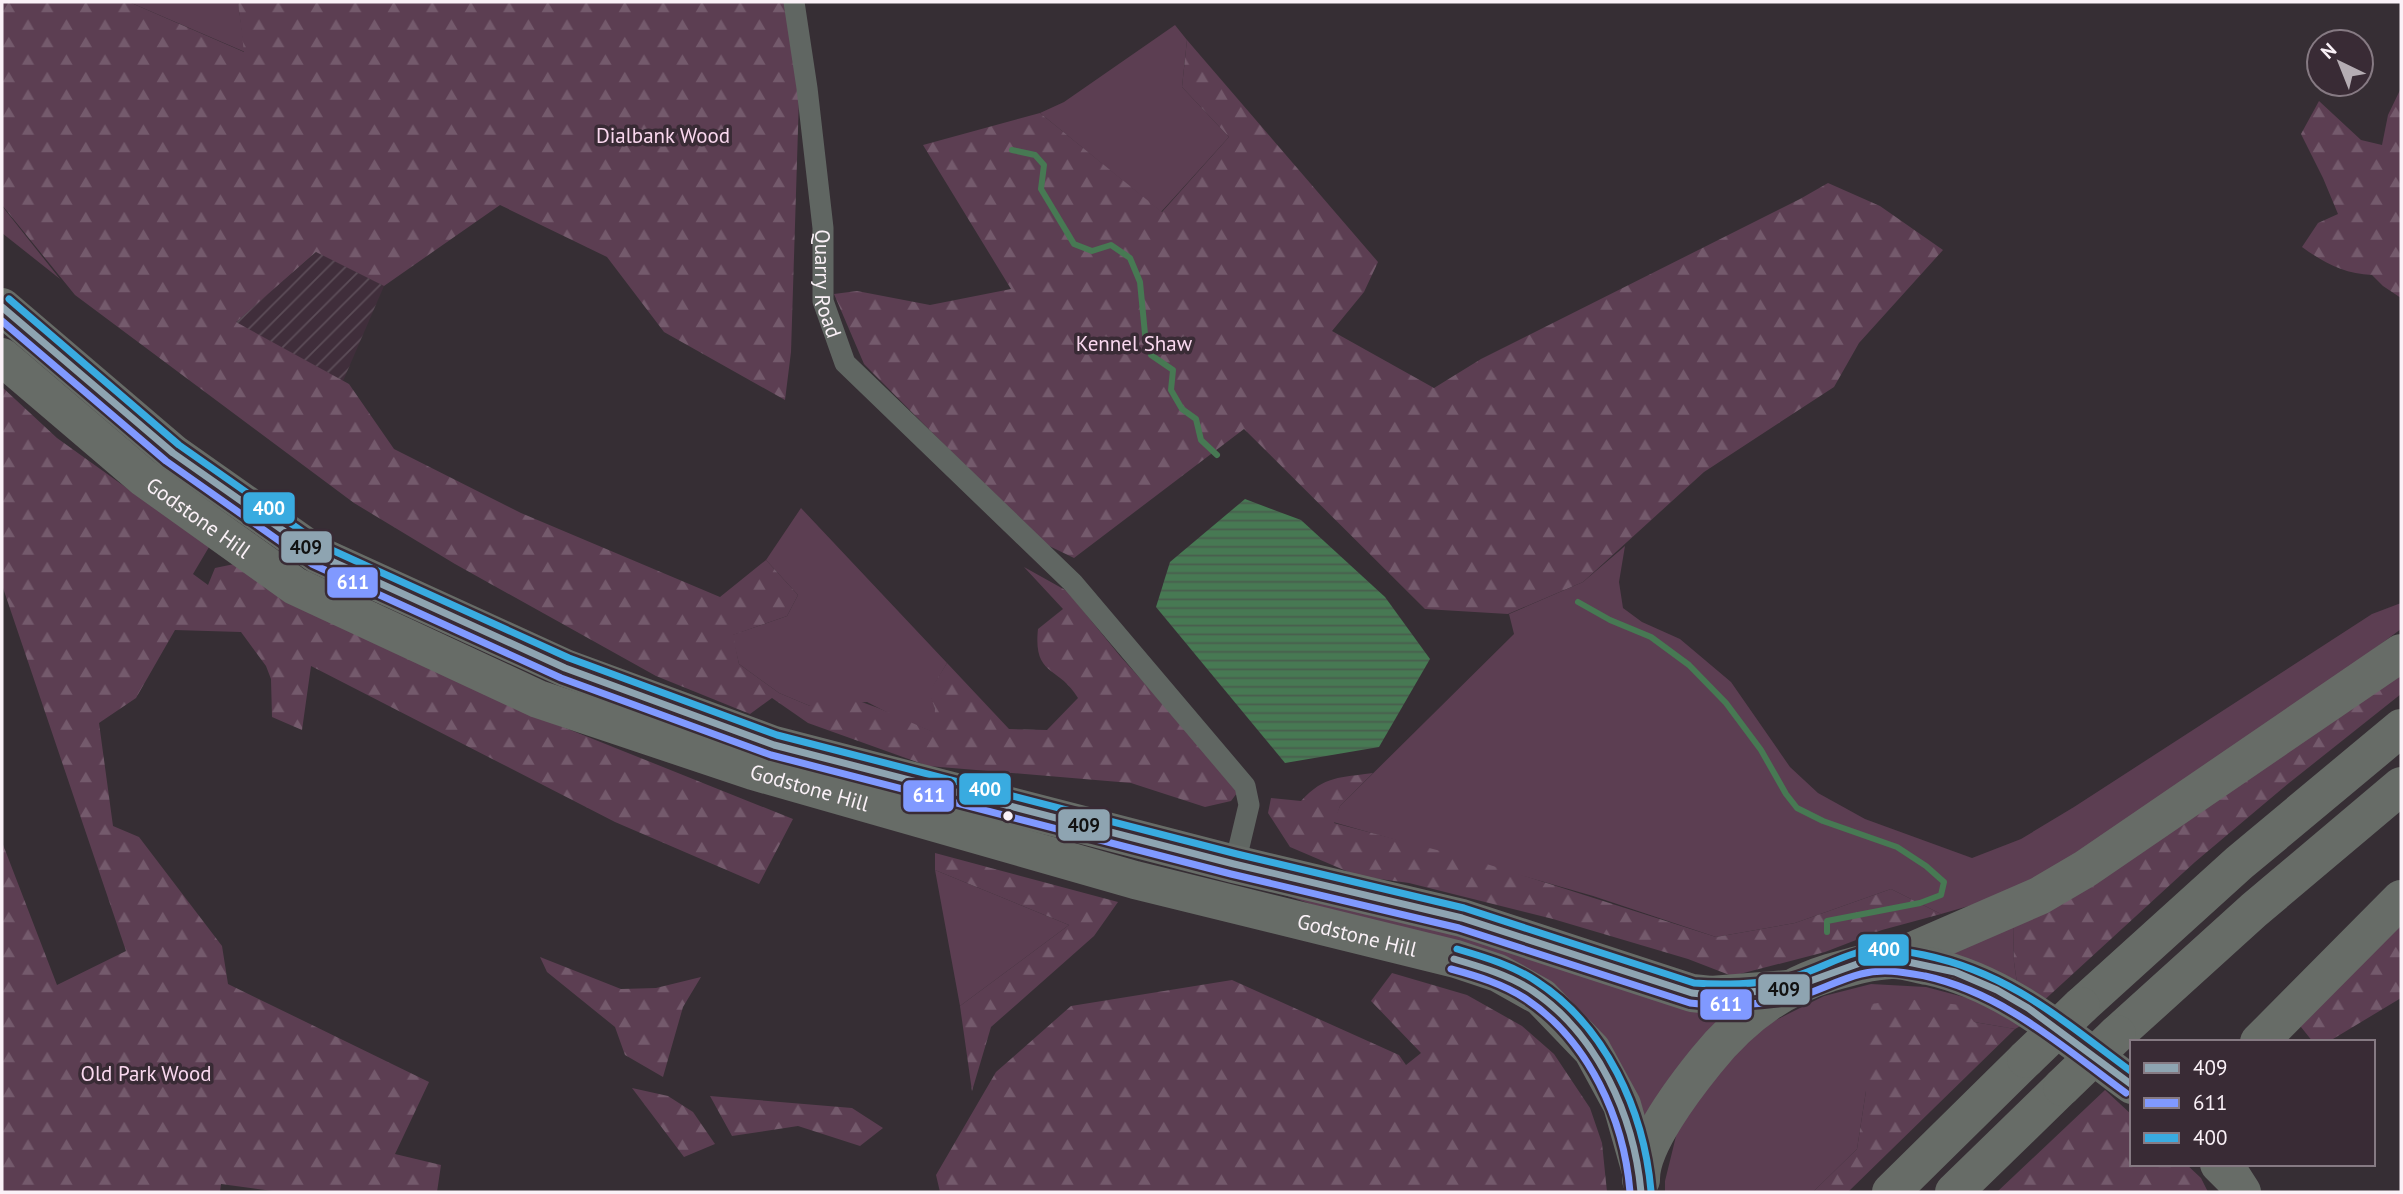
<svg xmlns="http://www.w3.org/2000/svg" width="2403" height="1194" viewBox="0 0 2403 1194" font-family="'PT Sans',sans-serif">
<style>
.industrial{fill:url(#industrial-furrows)}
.green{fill:#5c3e52}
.forest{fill:url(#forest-firs)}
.water{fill:url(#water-rules)}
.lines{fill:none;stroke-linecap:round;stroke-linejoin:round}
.stream{stroke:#477953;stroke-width:6}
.street{stroke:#606662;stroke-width:21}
.highway{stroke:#676c67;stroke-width:38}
.highway-bridge{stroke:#676c67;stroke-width:38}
.bus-1-casing{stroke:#392b35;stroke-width:12}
.bus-2-casing{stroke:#392b35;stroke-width:12}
.bus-3-casing{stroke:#392b35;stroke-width:12}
.bus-1{stroke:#8ea4b1;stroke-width:7}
.bus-2{stroke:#8099ff;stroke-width:7}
.bus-3{stroke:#39abe0;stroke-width:7}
.bus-dot{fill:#faf1f7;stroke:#392b35;stroke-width:2.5}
.labels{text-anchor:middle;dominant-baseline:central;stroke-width:7;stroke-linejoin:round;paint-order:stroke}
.park-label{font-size:21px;fill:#fad8ef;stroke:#392b35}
.street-label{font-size:21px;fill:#faf1f7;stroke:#392b35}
.line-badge{stroke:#392b35;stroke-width:2.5}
.badge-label{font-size:19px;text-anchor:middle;font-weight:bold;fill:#fff}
.pale-badge-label{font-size:19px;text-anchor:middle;font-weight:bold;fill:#111}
</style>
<defs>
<pattern id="industrial-furrows" width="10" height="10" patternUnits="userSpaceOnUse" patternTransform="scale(1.75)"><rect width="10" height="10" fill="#402e3b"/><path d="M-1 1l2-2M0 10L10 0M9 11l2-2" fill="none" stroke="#5c4d58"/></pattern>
<pattern id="forest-firs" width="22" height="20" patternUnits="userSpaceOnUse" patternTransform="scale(1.75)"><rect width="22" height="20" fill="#5c3e52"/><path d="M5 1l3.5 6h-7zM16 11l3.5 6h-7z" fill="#745a6c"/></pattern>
<pattern id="water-rules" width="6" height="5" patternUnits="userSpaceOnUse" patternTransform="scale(1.75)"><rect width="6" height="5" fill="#477953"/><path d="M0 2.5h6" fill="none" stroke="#495e4e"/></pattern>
</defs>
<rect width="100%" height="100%" fill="#362e34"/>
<!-- industrial -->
<path class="industrial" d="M317,252L384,286L343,381L235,322Z"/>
<!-- green -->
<path class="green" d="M129,2H238L245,52Z
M1175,25L1187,40L1182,87L1229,137L1161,212L1040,113L1064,102Z
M2,206L60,279L2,233Z
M801,508L947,663L930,692L935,709V733L894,716L867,702L810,706L779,693L739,664L732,635L787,616L798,595L766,560Z
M1625,546L1619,582L1623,608L1642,622L1680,639L1731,682L1790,767L1818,793L1865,819L1972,858L2021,839L2074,807L2372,614L2401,603V629L2346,670L2065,863L2000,897L1941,914L1891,889L1795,923L1716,937L1593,896L1333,822L1340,806L1514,634L1509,614L1583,582Z
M935,870L1069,925L960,1006Z
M1265,888L1753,1004L1646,1132L1582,1019L1359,921Z
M2013,921L2014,962L2018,990L1925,958Z
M1871,984L1926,987L1983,1002L2024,1024L2015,1029L1974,1022L1866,1091L1857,1149L1813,1192H1665V1181L1677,1132L1693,1096L1764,1026L1824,996Z"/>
<!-- forest -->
<path class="forest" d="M2,2H129L244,52L238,2H802L791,352L785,400L664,332L607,257L500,205L384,286L316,252L236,322L349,384L394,449L521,513L720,597L766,560L798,595L787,616L733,635L739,664L779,693L810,706C816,703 824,697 830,696C856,694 908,722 934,732L935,709L929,692L947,663L1009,729L1047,730L1078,698C1058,665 1033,677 1038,629L1063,609L1024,567L1067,591L1120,656L1240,789L1231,801L1205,807L1131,783L928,766L808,723L772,698L750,714L656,676L455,564L354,503L75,295L2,205Z
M1187,40L1378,262L1364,292L1332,331L1434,388L1481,359L1800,199L1828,183L1880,206L1943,250L1859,343L1834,387L1704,472L1583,582L1508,614L1425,609L1244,429L1074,558L1041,542L864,364L834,294L857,291L930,305L1011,289L923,145L1040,113L1162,212L1229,137L1182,87Z
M2401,88V298L2383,286L2372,275C2345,274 2324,263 2302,247L2318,223L2338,214L2323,178L2301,134L2319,101L2361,140L2382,145L2388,115Z
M2,387L57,438L209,547L193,574L208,585L215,568L244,562L553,723L793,819L759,884L615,822L311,666L302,730L272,717L271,679L266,666L241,632L175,630L136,698L99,723L113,826L139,837L222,946L228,984L429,1082L395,1154L441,1165L437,1192H280L221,1184L220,1192H2V842L57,985L126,951L2,585Z
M2401,668V694L2289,783L2195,862L2040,1004L2018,990L2014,962L2013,921Z
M1373,773L1340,806L1334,823L1471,859L1716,937L1795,923L1891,889L1941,914L1882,930L1825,952L1732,976L1688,959L1553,919L1409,883L1358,876L1290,847L1268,813L1271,798L1301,801C1325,775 1340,778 1373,773Z
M935,853L1118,902L1094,936L991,1027L972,1091L960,1006L1069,925L935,870Z
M2401,924V998L2328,1042H2313L2297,1022Z
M540,957L621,989L656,988L701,977L683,1007L663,1077L625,1055L615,1027L547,972Z
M1392,973L1467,995L1522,1026L1554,1054L1590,1108L1602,1143L1607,1192H940L936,1175L996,1072L1071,1006L1232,980L1399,1055L1406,1065L1421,1053L1371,1001Z
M1907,999L1961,1005L1974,1022L2015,1029L1848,1192H1813L1857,1149L1866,1091L1871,1004Z
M632,1088L668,1096L693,1112L715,1144L684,1157Z
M2105,1090L2132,1115V1164H2186L2201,1178L2208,1192H1997Z
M710,1096L852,1108L883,1128L860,1146L798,1126L732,1136Z"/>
<!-- water -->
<path class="water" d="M1245,499L1301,520L1385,597L1430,659L1379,747L1285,763L1156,607L1170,562Z"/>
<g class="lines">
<!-- stream -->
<path class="stream" d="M1012,150L1035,155L1044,165L1041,189L1074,244L1092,251L1111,245L1130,258L1140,282L1145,334L1151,355L1173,370L1171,390L1182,409L1196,419L1201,440L1217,455
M1578,602L1610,620L1651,637L1689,665L1726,703L1761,750L1786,794L1797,808L1823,821L1897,847L1926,866L1944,882L1941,895L1920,903L1827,921V932"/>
<!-- street -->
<path class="street" id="s1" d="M794,2L807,88L823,228V301L845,363L1073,583L1245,786L1249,805L1233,872"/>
<!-- highway -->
<g class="highway">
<path d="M2,307L173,453L318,555L565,668L774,745L1234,864L1462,918L1692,993L1711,995L1788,989"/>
<path id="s2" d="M2,357L144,478L295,586L538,699L753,771L918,818L1135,880L1456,959L1498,973L1541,997L1592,1050L1622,1105L1641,1172"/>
<path d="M1894,959L2039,896L2085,869L2401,653"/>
<path d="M2081,1006L2239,863L2401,728"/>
<path d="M2117,1034L2254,910L2401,786"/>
<path d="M2259,1042L2401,899"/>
<path d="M2219,1164L2233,1178L2242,1192"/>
<path d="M1641,1180C1640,1145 1685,1087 1706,1061C1738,1021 1780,988 1829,973C1850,967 1870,961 1891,960C1903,959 1916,964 1928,966C2007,983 2068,1038 2132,1085"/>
<path d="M1891,1192L2026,1059"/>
<path d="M1954,1192L2062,1087"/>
</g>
<!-- highway-bridge -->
<path class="highway-bridge" d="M2026,1059L2081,1006
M2062,1087L2117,1034"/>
<defs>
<path id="bus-1" d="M2,307L173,453L318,555L565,668L774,745L1234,864L1462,918L1692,993L1711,995L1788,989L1860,963L1894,959L1955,972L1997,990L2028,1008L2132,1085
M1454,959C1481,967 1509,975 1533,991C1598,1035 1634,1116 1641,1192"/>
<path id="bus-2" d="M2,321L166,461L312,564L561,678L771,755L1231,874L1459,928L1690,1003C1715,1006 1766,1005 1791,999C1815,993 1837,980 1861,974C1883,968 1903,972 1925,976C2003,993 2063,1047 2126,1093
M1451,969C1477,976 1503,984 1526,999C1589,1041 1624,1119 1630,1192"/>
<path id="bus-3" d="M9,299L179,445L323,546L569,658L777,735L1237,854L1464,908L1694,983C1721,985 1758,984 1785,979C1809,974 1832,960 1856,953C1879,947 1901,950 1924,955C2010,973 2063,1021 2132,1072
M1457,949C1484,957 1512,965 1536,981C1606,1026 1644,1111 1651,1191"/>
</defs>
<!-- bus-1 casing -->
<use href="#bus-1" class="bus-1-casing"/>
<!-- bus-2 casing -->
<use href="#bus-2" class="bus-2-casing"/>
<!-- bus-3 casing -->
<use href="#bus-3" class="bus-3-casing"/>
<!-- bus-1 -->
<use href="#bus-1" class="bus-1"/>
<!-- bus-2 -->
<use href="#bus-2" class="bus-2"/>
<!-- bus-3 -->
<use href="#bus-3" class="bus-3"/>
</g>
<!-- markers -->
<circle class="bus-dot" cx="1008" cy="816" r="6"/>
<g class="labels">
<!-- park labels -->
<g class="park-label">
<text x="663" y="135">Dialbank Wood</text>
<text x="1134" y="343">Kennel Shaw</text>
<text x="146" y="1073">Old Park Wood</text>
</g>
<!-- street labels -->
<g class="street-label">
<text stroke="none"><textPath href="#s1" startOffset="284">Quarry Road</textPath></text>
<text stroke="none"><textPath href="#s2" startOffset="254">Godstone Hill</textPath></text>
<text stroke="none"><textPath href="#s2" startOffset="926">Godstone Hill</textPath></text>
<text stroke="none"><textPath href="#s2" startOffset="1493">Godstone Hill</textPath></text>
</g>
</g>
<g class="line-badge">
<rect x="242" y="491" width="54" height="34" rx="7" fill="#39abe0"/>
<rect x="280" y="530" width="53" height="34" rx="7" fill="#8ea4b1"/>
<rect x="326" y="566" width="53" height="33" rx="7" fill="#8099ff"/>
<rect x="958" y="772" width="54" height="34" rx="7" fill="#39abe0"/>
<rect x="902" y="779" width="53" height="34" rx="7" fill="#8099ff"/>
<rect x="1057" y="808" width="54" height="34" rx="7" fill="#8ea4b1"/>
<rect x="1857" y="933" width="53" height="34" rx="7" fill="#39abe0"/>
<rect x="1757" y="973" width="54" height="33" rx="7" fill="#8ea4b1"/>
<rect x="1699" y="988" width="54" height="33" rx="7" fill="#8099ff"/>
</g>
<g class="badge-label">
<text x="269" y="515">400</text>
<text x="353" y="589">611</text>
<text x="985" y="796">400</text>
<text x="929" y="802">611</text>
<text x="1884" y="956">400</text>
<text x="1726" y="1011">611</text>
</g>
<g class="pale-badge-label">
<text x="306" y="554">409</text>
<text x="1084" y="832">409</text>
<text x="1784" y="996">409</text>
</g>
<!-- border -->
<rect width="2403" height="1194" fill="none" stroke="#faf1f7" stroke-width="7"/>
<!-- legend -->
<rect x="2130" y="1040" width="245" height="126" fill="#392b35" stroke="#867a83" stroke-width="2"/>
<rect x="2144" y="1063" width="35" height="10" fill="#8ea4b1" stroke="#867a83" stroke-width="2"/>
<text x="2193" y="1075" font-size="21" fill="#faf1f7">409</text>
<rect x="2144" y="1098" width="35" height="10" fill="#8099ff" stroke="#867a83" stroke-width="2"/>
<text x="2193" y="1110" font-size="21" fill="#faf1f7">611</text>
<rect x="2144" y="1133" width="35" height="10" fill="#39abe0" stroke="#867a83" stroke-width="2"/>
<text x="2193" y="1145" font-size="21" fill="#faf1f7">400</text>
<!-- north arrow -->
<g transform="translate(2340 63) rotate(317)"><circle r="33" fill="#392b35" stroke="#867a83" stroke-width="2"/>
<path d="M0-5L12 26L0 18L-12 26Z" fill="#b5adb3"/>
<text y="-10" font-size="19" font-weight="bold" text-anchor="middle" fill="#faf1f7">N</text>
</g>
</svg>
